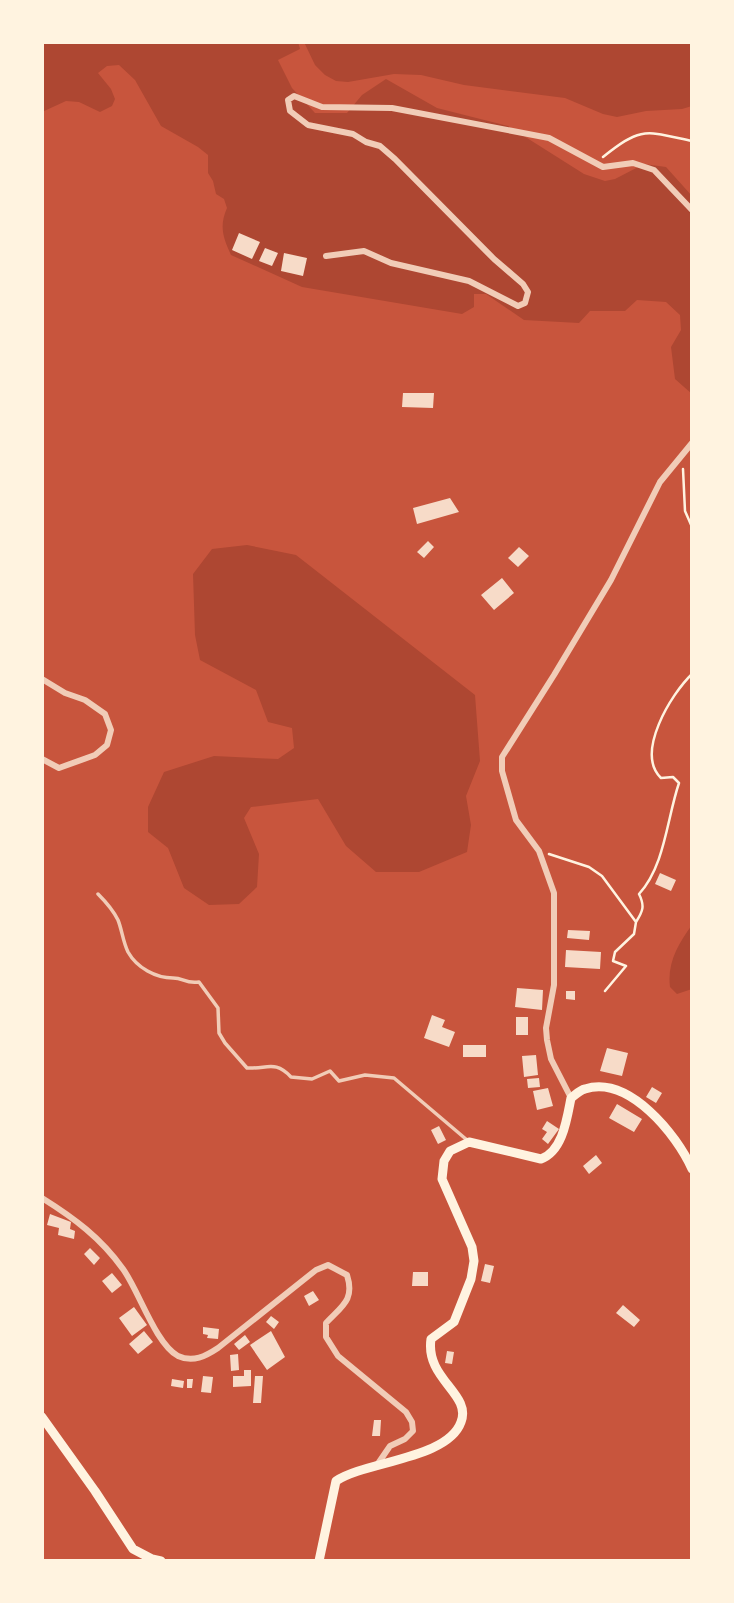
<svg xmlns="http://www.w3.org/2000/svg" width="734" height="1603" viewBox="0 0 734 1603" font-family="Manrope,sans-serif">
<style>
.green{fill:#ae4732}
.building{fill:#f7dbc8}
.lines{fill:none;stroke-linecap:round;stroke-linejoin:round}
.path{stroke:#fff3e0;stroke-width:2.5}
.service{stroke:#f1ccb7;stroke-width:3.5}
.minor{stroke:#f1ccb7;stroke-width:6}
.secondary{stroke:#fff3e0;stroke-width:9}
</style>
<rect width="100%" height="100%" fill="#c8553d"/>
<!-- green -->
<path class="green" d="M42,42H298L300,49L278,60L292,88L315,113H347L362,95L386,79L437,108L508,126L584,174L605,181L615,179L644,164L666,167L692,196V394L675,379L671,347L681,330L680,315L666,302L637,300L625,311H590L579,323L524,320L486,294H474V307L462,314L302,287L231,255C223,238 219,226 227,208L224,199L216,194L213,181L208,173V155L198,147L161,126L135,80L119,65L107,66L98,73L111,89L115,99L112,106L100,112L79,102L66,101L42,112Z
M304,42H692V106L682,109L646,111L617,117L603,114L565,98L464,85L421,75L394,74L348,82L336,81L325,75L315,65Z
M247,545L296,555L475,695L480,761L466,796L471,825L467,852L419,872H376L346,846L318,799L251,807L244,818L259,854L257,887L239,904L209,905L184,888L168,848L148,832V807L164,772L214,756L278,759L294,748L292,728L268,722L256,690L200,660L195,635L193,574L212,549Z
M692,925V989L677,994L670,987C667,963 678,944 692,925Z"/>
<!-- building -->
<path class="building" d="M239,233L260,242L252,259L232,250Z
M265,248L278,253L272,266L259,261Z
M284,253L307,258L303,276L281,271Z
M403,393H434L433,408L402,407Z
M450,498L459,512L417,524L413,508Z
M428,541L434,547L424,558L417,552Z
M519,547L529,556L518,567L508,558Z
M502,578L514,593L494,610L481,595Z
M660,873L676,880L671,891L655,884Z
M568,930L590,931L589,940L567,938Z
M566,950L601,952L600,969L565,967Z
M517,988L543,990L542,1010L515,1007Z
M566,991H575V1000L566,999Z
M432,1015L445,1020L442,1027L455,1032L449,1047L424,1038Z
M516,1017H528V1035H516Z
M463,1045H486V1057H463Z
M607,1048L628,1053L622,1076L600,1071Z
M536,1055L538,1075L524,1077L522,1056Z
M539,1078L540,1087L528,1088L527,1079Z
M652,1087L662,1093L656,1103L646,1097Z
M548,1088L553,1106L537,1110L533,1091Z
M617,1104L642,1119L634,1132L609,1118Z
M547,1121L559,1129L548,1144L542,1139L547,1132L542,1129Z
M439,1126L446,1140L438,1144L431,1130Z
M596,1155L602,1163L589,1174L583,1166Z
M50,1214L71,1222L70,1229L75,1231L74,1239L58,1235L59,1228L47,1225Z
M90,1248L100,1258L94,1265L84,1254Z
M485,1264L494,1266L490,1283L481,1281Z
M413,1272H428V1286H412Z
M112,1273L122,1285L112,1293L102,1281Z
M313,1291L319,1300L309,1306L304,1296Z
M623,1305L640,1320L634,1327L616,1313Z
M134,1307L147,1325L132,1336L119,1318Z
M271,1316L279,1322L274,1329L266,1322Z
M203,1327L219,1329L218,1339L207,1338L208,1335L203,1334Z
M144,1331L153,1342L138,1354L129,1344Z
M271,1331L285,1357L267,1370L250,1345Z
M245,1335L250,1342L239,1350L234,1344Z
M447,1351L454,1352L452,1364L445,1363Z
M238,1354L239,1370L231,1371L230,1355Z
M244,1370H251V1386L233,1387V1376H244Z
M203,1376L213,1377L211,1393L201,1392Z
M255,1376H263L261,1403H253Z
M172,1379L184,1381L183,1388L171,1386Z
M187,1379H193L192,1388H187Z
M374,1420H381L380,1436H372Z"/>
<g class="lines">
<!-- path -->
<path class="path" d="M603,157C642,126 645,131 692,141
M683,469L685,511L692,527
M549,854L589,867L602,876L636,922C643,911 645,906 639,894C665,866 667,818 679,783L673,777L661,778C635,753 671,694 692,674
M605,991L626,966L613,961L615,952L634,934L636,922"/>
<!-- service -->
<path class="service" d="M98,894C106,902 113,910 118,920C122,930 123,942 128,952C137,968 156,978 173,978C184,978 185,984 199,982L218,1008L219,1033L225,1043L247,1068C268,1069 275,1060 291,1077L312,1079L330,1071L339,1081L365,1075L394,1078L467,1140"/>
<!-- minor -->
<path class="minor" d="M326,256L364,251L391,263L469,281L518,306L525,303L528,292L523,284L494,259L395,159L380,146L366,142L353,134L308,125L290,111L288,100L294,96L322,107L392,108L549,138L603,167L633,163L654,170L692,210
M42,679L65,693L85,700L105,714L111,730L107,745L95,755L59,768L42,759
M571,1098L551,1059L547,1040L546,1028L554,985V893L539,851L516,820L502,771V757L554,675L611,580L660,482L692,443
M42,1198C74,1218 101,1238 123,1269C139,1291 155,1343 178,1356C193,1363 206,1356 218,1348L316,1270L328,1265L347,1275C355,1300 342,1306 326,1323V1337L338,1356L406,1412L412,1422L413,1431L405,1439L390,1446L377,1465"/>
<!-- secondary -->
<path class="secondary" d="M42,1417L95,1491L133,1549L152,1559L161,1561
M319,1561L336,1481C366,1461 448,1459 461,1422C472,1394 425,1379 431,1339L454,1322L471,1279L474,1261L472,1247L442,1179L444,1161L450,1151L469,1142L541,1159C563,1151 567,1118 571,1098C575,1095 580,1090 585,1089C629,1075 677,1135 692,1169"/>
</g>
<!-- border -->
<rect width="734" height="1603" fill="none" stroke="#fff3e0" stroke-width="88"/>
</svg>
